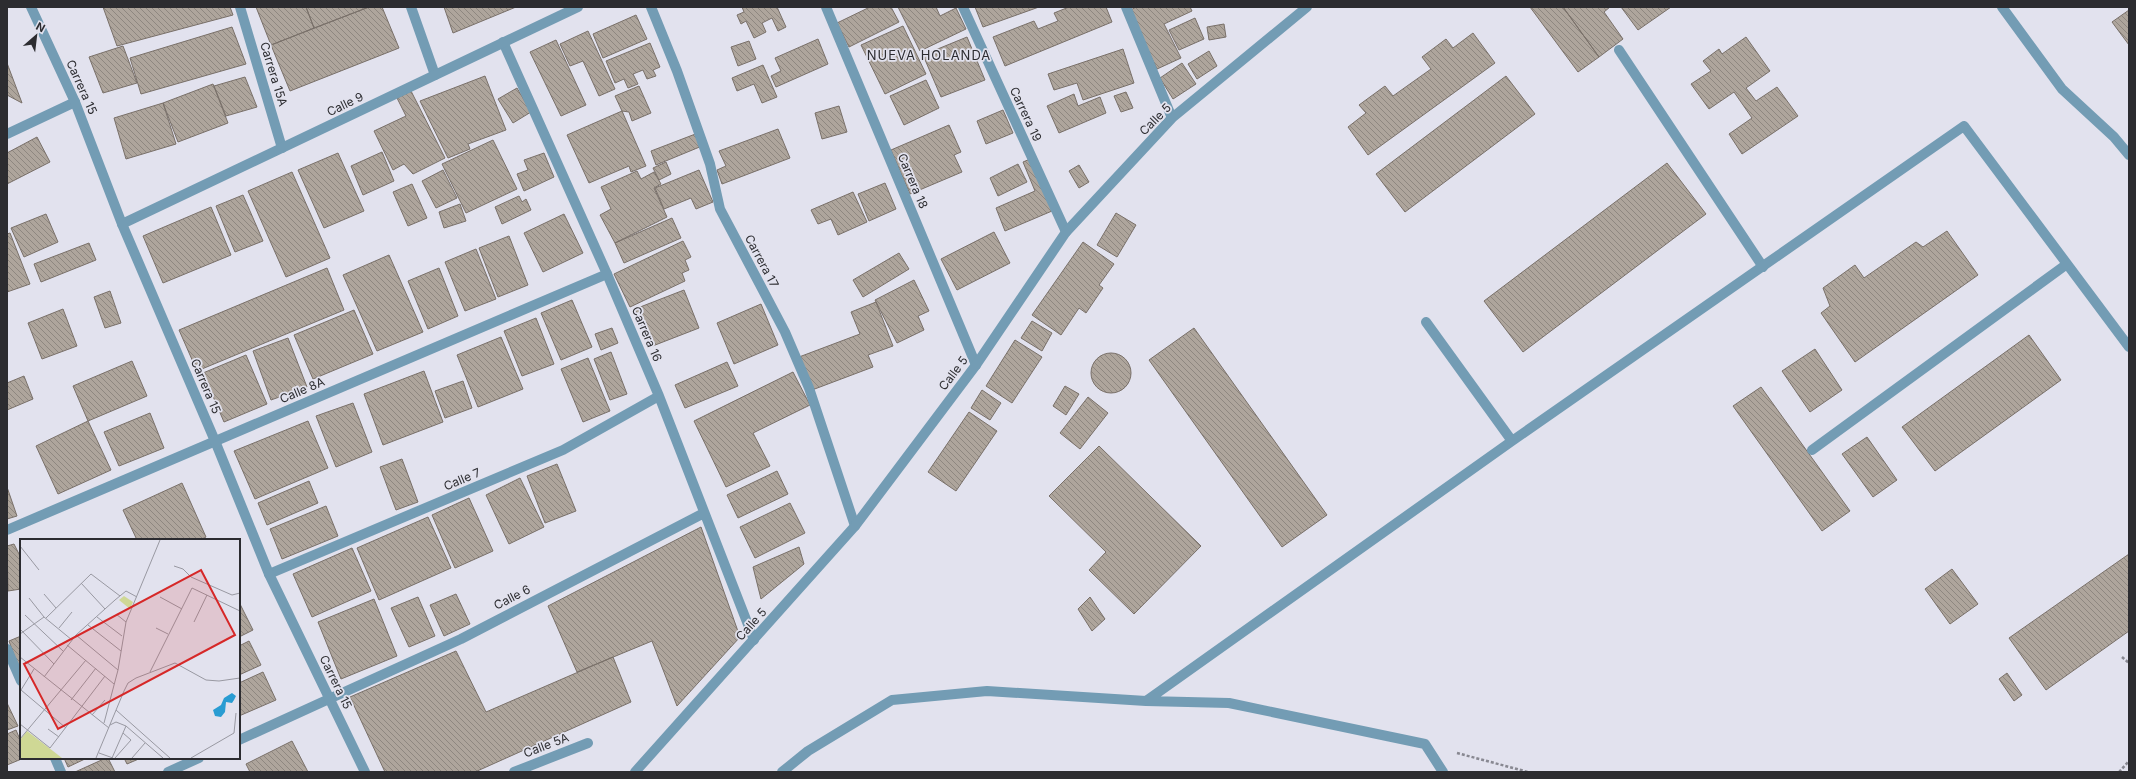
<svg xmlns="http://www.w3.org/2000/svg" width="2136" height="779" viewBox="0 0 2136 779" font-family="Inter,sans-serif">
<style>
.building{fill:url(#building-back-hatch);stroke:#797069}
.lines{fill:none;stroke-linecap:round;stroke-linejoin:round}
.path{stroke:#888891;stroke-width:2.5;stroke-dasharray:3 2;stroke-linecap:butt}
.service{stroke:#739cb4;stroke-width:10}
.minor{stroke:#739cb4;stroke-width:10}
.tertiary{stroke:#739cb4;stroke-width:10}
.labels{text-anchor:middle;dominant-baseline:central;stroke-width:3.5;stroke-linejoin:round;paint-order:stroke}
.street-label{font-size:12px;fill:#2c2c30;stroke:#e2e2ee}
.neighbourhood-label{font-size:13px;letter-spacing:1px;fill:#2c2c30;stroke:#e2e2ee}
.inset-road{fill:none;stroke:#9999a2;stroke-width:1}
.view{fill:#d62828;fill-opacity:0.15;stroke:#d62828;stroke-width:2}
.inset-edge{fill:none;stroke:#2c2c30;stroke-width:2}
</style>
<defs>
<pattern id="building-back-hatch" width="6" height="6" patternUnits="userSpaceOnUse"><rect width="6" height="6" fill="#aea59c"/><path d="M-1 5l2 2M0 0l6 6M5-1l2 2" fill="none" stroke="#8e8780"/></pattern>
</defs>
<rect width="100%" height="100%" fill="#e2e2ee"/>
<!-- building -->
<path class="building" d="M103,7H230L233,15L117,46Z
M256,7H306L314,28L271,45Z
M306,7H369L314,28Z
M369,7H382L399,48L290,91L271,45Z
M444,7H516L453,33Z
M742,7H777L786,27L778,31L772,18L762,23L766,32L754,38L746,21L741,24L737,15L744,12Z
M870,7H891L899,22L849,47L837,23Z
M898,7H936L940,16L956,8L966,29L920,51Z
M975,7H1039L983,27Z
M1069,7H1106L1112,22L1005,66L993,37L1034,21L1038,29L1058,21L1054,13Z
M1136,7H1190L1192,11L1164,24L1181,58L1157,69L1129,11Z
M1530,7H1563L1599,57L1578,72Z
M1563,7H1610L1604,12L1623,39L1599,57Z
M1621,7H1671L1638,30Z
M2129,10V45L2112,22Z
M636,15L647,39L603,58L593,34Z
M1195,18L1204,39L1179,50L1169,30Z
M1224,24L1226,37L1209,40L1207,27Z
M903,26L926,74L885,94L861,45Z
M232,27L246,64L141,94L130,58Z
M588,31L615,89L599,96L583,61L570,66L560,44Z
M1473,33L1495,63L1368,155L1348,127L1366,113L1359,105L1385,86L1393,96L1431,69L1422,57L1446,39L1453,48Z
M967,37L985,80L941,97L923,55Z
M1746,37L1770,71L1746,88L1756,101L1777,87L1798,116L1742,154L1729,134L1752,118L1734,92L1709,109L1691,84L1711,71L1703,61L1719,49L1722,54Z
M818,39L828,64L776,87L771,76L781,71L775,58Z
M556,40L586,105L561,116L530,52Z
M749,41L756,59L738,66L731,47Z
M650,43L660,67L653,70L656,76L647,79L643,70L633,74L638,84L628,88L624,79L615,83L606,61Z
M123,46L137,83L103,93L89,57Z
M1123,49L1134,83L1083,100L1077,83L1054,90L1048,74Z
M1209,51L1217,66L1197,79L1188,64Z
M7,63L22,103L7,95Z
M1182,63L1196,84L1173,99L1160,78Z
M763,65L777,97L762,103L754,84L737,91L732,78Z
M485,76L506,130L468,144L470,149L448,158L420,101Z
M1506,76L1535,114L1405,212L1376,174Z
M245,77L257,107L226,116L214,86Z
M926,80L939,108L904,125L890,96Z
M213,84L228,123L178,142L163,103Z
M639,86L651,113L632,121L629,112L622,111L615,96Z
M517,88L531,112L513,123L498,99Z
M411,91L445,158L413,174L404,164L393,170L374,131L406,116L397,98Z
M1126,92L1133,108L1121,112L1114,96Z
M1074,94L1078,106L1100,97L1106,113L1059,133L1047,106Z
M163,103L176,144L126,159L114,118Z
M839,106L847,132L822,139L815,113Z
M1003,110L1013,133L986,144L977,121Z
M622,111L646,166L631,172L629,166L589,183L567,135Z
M949,125L961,152L954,155L962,172L910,194L891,150Z
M778,129L790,158L722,184L717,170L726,166L719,151Z
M698,133L702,146L656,165L651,151Z
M37,137L50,162L7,184V153Z
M493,140L517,189L466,213L442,164Z
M382,152L394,181L363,195L351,166Z
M338,153L364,211L324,228L298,170Z
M544,153L554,177L524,191L517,174L528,170L524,160Z
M1030,159L1052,211L1005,231L996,208L1035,191L1023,162Z
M666,162L671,174L659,180L653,168Z
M1667,163L1706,214L1523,352L1484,301Z
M1018,164L1027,182L998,196L990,178Z
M1079,165L1089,182L1079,188L1069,171Z
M443,170L457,198L436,208L422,181Z
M699,170L713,202L696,209L691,198L664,209L655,188Z
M637,171L641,179L654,172L661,184L654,188L667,217L615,243L600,215L611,209L601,187Z
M292,172L330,258L286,277L248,191Z
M885,183L896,209L869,221L858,194Z
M412,184L427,218L408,226L393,192Z
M853,192L867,222L838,235L831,219L818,224L811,210Z
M243,195L263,241L235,252L216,206Z
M519,196L522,202L526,199L531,210L502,224L495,207Z
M460,204L466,221L444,228L439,212Z
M211,207L231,255L163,283L143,236Z
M1116,213L1136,225L1117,257L1097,245Z
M46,214L58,242L24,257L11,228Z
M564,214L583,253L543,272L524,233Z
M672,218L681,238L624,263L615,243Z
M1947,231L1978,275L1855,362L1821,313L1830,306L1823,288L1855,265L1864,278L1916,242L1923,247Z
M994,232L1010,263L957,290L941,259Z
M10,233L30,284L7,292V234Z
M509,236L528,285L498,297L479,248Z
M683,241L691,257L685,260L689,270L682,273L685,281L630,307L614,274Z
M1083,242L1114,264L1099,285L1103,288L1086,313L1079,308L1061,335L1032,315Z
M89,243L96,260L41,282L34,264Z
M476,249L496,299L465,311L445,262Z
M899,253L909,269L863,297L853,280Z
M389,255L423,332L377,351L343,275Z
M327,268L344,310L197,371L179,330Z
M439,268L458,316L428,329L408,281Z
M914,280L929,311L918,316L924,330L897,343L875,300Z
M684,290L699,328L650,347L635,309Z
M110,291L121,323L105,328L94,297Z
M572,300L592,347L561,360L541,313Z
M876,302L893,346L868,355L873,367L812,390L799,357L860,334L851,312Z
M761,304L778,345L734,364L717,323Z
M63,309L77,346L42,359L28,323Z
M354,310L373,354L313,379L294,335Z
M536,318L554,364L522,376L504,331Z
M1032,321L1052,333L1042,351L1021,338Z
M612,328L618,343L601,350L595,334Z
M1194,328L1327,515L1282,547L1149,360Z
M2029,335L2061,380L1935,471L1902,427Z
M501,337L523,389L478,407L457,355Z
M288,338L307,387L271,400L253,351Z
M1015,340L1042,357L1012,403L986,386Z
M1815,349L1842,390L1810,412L1782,371Z
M611,352L627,394L610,400L594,359Z
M1091 373a20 20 0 1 1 40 0a20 20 0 1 1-40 0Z
M246,355L267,404L224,422L203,373Z
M588,358L610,411L583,422L561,369Z
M132,361L147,396L88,421L73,386Z
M727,362L738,386L685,408L675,385Z
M424,371L443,422L383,445L364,394Z
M793,372L810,405L753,433L770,466L726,487L694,421Z
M24,376L33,399L7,410V383Z
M463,381L472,408L445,418L435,391Z
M1065,386L1079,394L1066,415L1053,406Z
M1761,387L1850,511L1822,531L1733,406Z
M982,390L1001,403L990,420L971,408Z
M1088,397L1108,413L1080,449L1060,433Z
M353,403L372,452L336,467L316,416Z
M969,412L997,431L956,491L928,472Z
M150,413L164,448L119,466L104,432Z
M88,421L111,470L58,494L36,446Z
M308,421L328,468L255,499L234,451Z
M1867,437L1897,480L1873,497L1842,454Z
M1099,446L1201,546L1134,614L1089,570L1106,552L1049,496Z
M402,459L418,502L396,510L380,467Z
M557,464L576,511L545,523L527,476Z
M777,471L788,494L738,518L727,495Z
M520,478L544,527L509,544L486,495Z
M309,481L318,503L267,525L258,503Z
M182,483L206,537L200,540H137L123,510Z
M7,487L17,516L7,519Z
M469,498L493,551L455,568L432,515Z
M790,503L805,533L755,558L740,527Z
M326,506L338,536L282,559L270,529Z
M428,517L451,568L379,600L357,548Z
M701,527L740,637L677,706L652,641L577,672L548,606Z
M14,544L21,558V589L8,591L7,546Z
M799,547L804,564L761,599L753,567Z
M352,548L371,591L312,617L293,574Z
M2129,554V631L2046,690L2009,638Z
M1952,569L1978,604L1950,624L1925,589Z
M456,594L470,624L444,636L430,605Z
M418,597L435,636L409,647L391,608Z
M1090,597L1105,619L1092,631L1078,609Z
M374,599L397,656L341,679L318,622Z
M239,602L253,630L239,637Z
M21,636V668L19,669L9,641Z
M249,641L261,665L239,675V646Z
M456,651L486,712L613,657L631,702L475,772H385L350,697Z
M263,672L276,700L239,716V683Z
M2007,673L2022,695L2014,701L1999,679Z
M7,703L18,726L7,730Z
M16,730L21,742V758H24L7,765V734Z
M292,741L308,772H250L246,764Z
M64,758H87L68,767Z
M106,758H108L115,772H75Z
M124,758H141L127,764Z"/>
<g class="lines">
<!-- path -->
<path class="path" d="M2122,657L2129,663
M1457,753L1528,772
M2119,772L2129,761"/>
<!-- service -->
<path class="service" d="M240,7L282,148
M411,7L435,75
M651,7L677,71L710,164L720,209L785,332L809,388L855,526
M826,7L976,365
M963,7L1066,232
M2002,7L2062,89L2114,137L2129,155
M503,42L607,274L659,396L754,640
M1619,50L1763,267
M269,574L563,450L659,396
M329,699L461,639L704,513
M514,772L588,743"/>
<!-- minor -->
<path class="minor" d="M1126,7L1172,118
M7,134L75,102
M122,224L578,7
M1426,322L1512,441
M1812,450L2067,264
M7,530L607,274
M7,649L21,681
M1146,701L1512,441L1964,126L2129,347
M239,740L329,699
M55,758L61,772
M168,772L199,758
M635,772L855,526L976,365L1066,232L1172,118L1307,7
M782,772L808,751L892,700L987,691L1146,701L1229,703L1425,744L1443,772"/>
<!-- tertiary -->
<path class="tertiary" d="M31,7L75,102L122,224L215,441L269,574L365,772"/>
</g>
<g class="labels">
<!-- street labels -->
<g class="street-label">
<text transform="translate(274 74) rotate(73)">Carrera 15A</text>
<text transform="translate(82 87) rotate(66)">Carrera 15</text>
<text transform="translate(345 104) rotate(-26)">Calle 9</text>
<text transform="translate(1026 114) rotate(65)">Carrera 19</text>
<text transform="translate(1155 119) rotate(-45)">Calle 5</text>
<text transform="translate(913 181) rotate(67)">Carrera 18</text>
<text transform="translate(762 261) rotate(62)">Carrera 17</text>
<text transform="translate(647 334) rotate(67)">Carrera 16</text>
<text transform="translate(953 373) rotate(-53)">Calle 5</text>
<text transform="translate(206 386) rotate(67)">Carrera 15</text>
<text transform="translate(302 390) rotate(-23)">Calle 8A</text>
<text transform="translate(462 479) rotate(-23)">Calle 7</text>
<text transform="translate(512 597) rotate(-27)">Calle 6</text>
<text transform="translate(751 624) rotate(-48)">Calle 5</text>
<text transform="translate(336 682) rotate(64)">Carrera 15</text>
<text transform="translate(546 745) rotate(-21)">Calle 5A</text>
</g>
<!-- neighbourhood labels -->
<g class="neighbourhood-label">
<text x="929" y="55">NUEVA HOLANDA</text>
</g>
</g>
<!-- overview -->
<g transform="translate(20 539)">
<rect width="220" height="220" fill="#e2e2ee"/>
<path d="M104,57L113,63L110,70L99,61Z" fill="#cfd895"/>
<path d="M7,192L33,212L42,219H0V201Z" fill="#cfd895"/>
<path d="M212,154L216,157L214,161L212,164L206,163L205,173L201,178L195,177L193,171L201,166L204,159Z" fill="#299cd2"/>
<path class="inset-road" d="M0,7L19,31M154,27L163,30L171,38L212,56L220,54M61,44L85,70M24,55L36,69M140,58L162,70M9,59L24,78L52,101M96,75L106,83M5,76L43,112M77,78L102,97M26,79L71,35L100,57M174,83L187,56M68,86L101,112M39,89L52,73M136,89L148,95M0,90L34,125M0,95L24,78M56,96L98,131M47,106L94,145M0,118L89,189M14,130L1,151L46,189M130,133L172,49L220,72M24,138L56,96L95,61L106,52L117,58M51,161L76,129M96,171L150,219M72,176L85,161M84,184L98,131L106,83L140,1M0,185L30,209L85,137M90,186L96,183L106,187L92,219M106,187L143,219M28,190L39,198M0,200L66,121M79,214L93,219M76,219L104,152L108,144L116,139L155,124L186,141L199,142L220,139M95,219L111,201L103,194M112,219L125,204M171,219L214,194L216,174"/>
<path class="view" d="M181,31L215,96L38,190L4,125Z"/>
<rect width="220" height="220" class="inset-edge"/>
</g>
<!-- border -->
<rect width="2136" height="779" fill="none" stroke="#2c2c30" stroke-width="16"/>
<!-- north arrow -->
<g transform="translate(36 36) rotate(28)" stroke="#e2e2ee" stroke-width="3" paint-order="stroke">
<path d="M0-3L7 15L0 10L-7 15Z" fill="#2c2c30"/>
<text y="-6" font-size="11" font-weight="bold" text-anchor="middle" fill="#2c2c30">N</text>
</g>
</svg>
